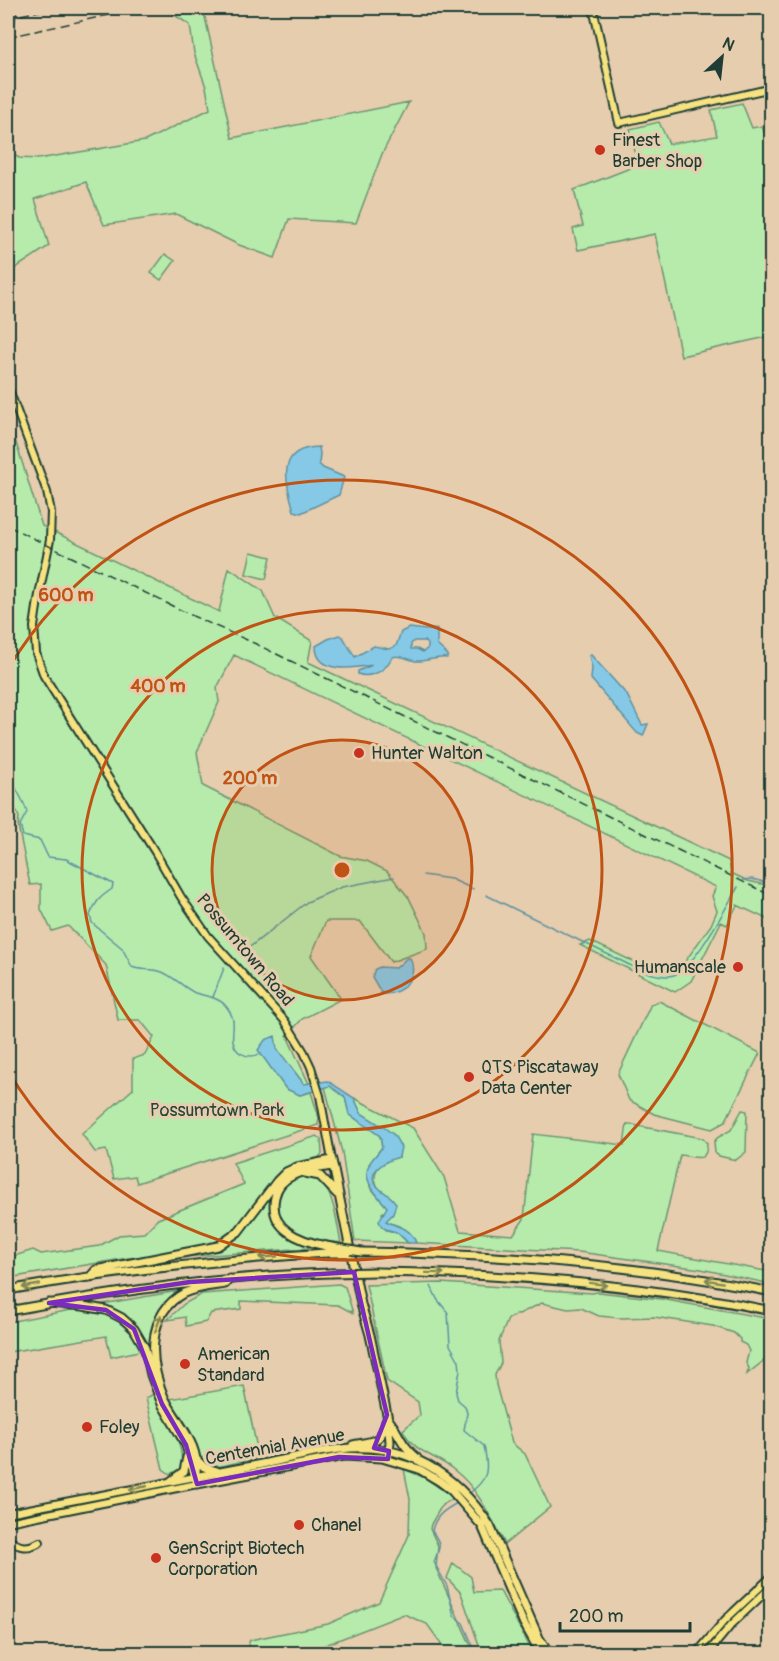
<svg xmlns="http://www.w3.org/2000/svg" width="779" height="1661" viewBox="0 0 779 1661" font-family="Pangolin,sans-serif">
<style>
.green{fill:#b7ebac;stroke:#6b9470;stroke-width:1.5}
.water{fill:#86c9e7;stroke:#5d919f;stroke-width:1.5;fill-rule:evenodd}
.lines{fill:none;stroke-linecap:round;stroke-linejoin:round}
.stream{stroke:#5d919f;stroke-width:1.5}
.major-casing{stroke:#1f3d34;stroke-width:10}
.highway-casing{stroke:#1f3d34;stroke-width:11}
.major{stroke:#f6e281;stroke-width:6}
.highway{stroke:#f6e281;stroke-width:7}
.rail{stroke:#1f3d34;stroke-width:1.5;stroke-dasharray:9 4.5;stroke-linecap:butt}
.highway-bridge-casing{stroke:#1f3d34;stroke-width:11;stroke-linecap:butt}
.highway-bridge{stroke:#f6e281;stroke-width:7}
.oneway{stroke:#808757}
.marked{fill:none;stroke:#7b2cbf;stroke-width:4.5;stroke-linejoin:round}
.ring{fill:none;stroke:#c05314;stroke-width:3}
.poi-dot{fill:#c8321e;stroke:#e6cdae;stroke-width:2}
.labels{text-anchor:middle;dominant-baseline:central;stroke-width:6;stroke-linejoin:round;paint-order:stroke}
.poi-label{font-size:18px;fill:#1f3d34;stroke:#e6cdae;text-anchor:start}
.street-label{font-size:18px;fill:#1f3d34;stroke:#e6cdae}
.park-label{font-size:18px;fill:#27463a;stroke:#e6cdae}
.centre{fill:#c05314;stroke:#e6cdae;stroke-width:3}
.ring-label{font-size:18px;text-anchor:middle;font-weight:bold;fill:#c05314;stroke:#e6cdae;stroke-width:6;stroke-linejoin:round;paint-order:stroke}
</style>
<rect width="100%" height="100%" fill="#e6cdae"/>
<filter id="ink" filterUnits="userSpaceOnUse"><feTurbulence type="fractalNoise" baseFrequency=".0167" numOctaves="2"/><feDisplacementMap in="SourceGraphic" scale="12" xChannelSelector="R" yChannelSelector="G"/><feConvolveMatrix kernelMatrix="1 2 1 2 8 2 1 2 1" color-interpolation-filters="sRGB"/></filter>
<g filter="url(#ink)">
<!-- green -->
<path class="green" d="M172,8H203L232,138L409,102L382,154L356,223L289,219L275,258L239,245L176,214L104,225L86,182L35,199L49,246L8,273V151L19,158L38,159L145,141L210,109L206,87L194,53L190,25L173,14Z
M742,103L752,128L762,126L769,147H771V336L681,356L655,234L578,250L573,229L583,226L574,190L638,165L630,129L659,122L669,144L717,136L711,110Z
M165,254L175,261L161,280L151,273Z
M8,417L42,526L219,612L229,568L263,591L275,618L312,641L308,662L729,861L731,873L748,881L771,886V921L737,905L727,925L721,922L691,981L675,992L580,945L590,941L649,969L677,973L711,925L717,911L712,896L716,887L234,655L217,688L219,702L197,752L203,786L340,856L367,861L387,871L409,898L426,933L427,949L391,962L360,921H326L311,956L341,999L302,1019L287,1036L309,1084H304L277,1049L269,1065L286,1089L300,1095L311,1092L319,1118L318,1125L137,1183L135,1176L114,1179L106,1150L95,1152L82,1134L133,1089V1059L145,1055L154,1037L140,1020H118L106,965L68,926L52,931L41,909V884L30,885L18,825L19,817L8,792Z
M251,552L271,557L266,579L246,574Z
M659,1001L760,1053L725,1122L712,1129L654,1114L629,1100L618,1074L651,1004Z
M330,1086L345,1097L349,1114L380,1136L382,1147L369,1164L370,1187L387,1207L386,1211L382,1213L386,1230L398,1233L408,1243L355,1241L342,1152L325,1087Z
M354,1098L413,1128L444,1177L460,1231L513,1235L524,1219L533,1134L624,1145L627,1124L702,1138L707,1143C707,1165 695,1156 680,1155L658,1251L771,1272V1284L701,1269L579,1252L416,1243C410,1227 399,1227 385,1221L393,1213C378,1189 359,1167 399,1157L394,1135L361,1113Z
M742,1110L747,1111L746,1152L736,1160L719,1156L715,1153L714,1142L717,1138L731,1130Z
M317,1136L321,1139L322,1154L317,1159L289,1167L239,1226L222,1241L191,1251L128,1258L8,1278V1258L33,1250L41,1254L99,1246L119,1235L144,1233L158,1219L244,1184L233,1163Z
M302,1176C335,1177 335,1217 341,1243C327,1241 311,1241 298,1236C279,1228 269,1201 285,1185C290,1180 295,1178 302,1176Z
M272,1192L271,1203L290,1237L309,1245L308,1248L184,1257L221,1247Z
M441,1283L592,1293L598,1292L661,1299L771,1319V1355L747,1374L749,1368L746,1363L749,1351L746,1345L740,1342V1339L734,1333L713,1326L654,1317L620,1318L599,1316L581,1308L568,1309L542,1303L508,1319L499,1341L501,1363L495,1375L496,1385L512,1443L525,1454L550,1507L505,1544C491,1518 478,1488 454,1470C436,1455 415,1454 403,1430L420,1415L418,1402L387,1381L366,1285Z
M339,1284L345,1287L353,1313L338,1305L241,1301V1309L211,1313L206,1322L186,1326L185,1317L167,1320L184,1304L202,1294Z
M184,1290C165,1300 157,1313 150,1333H152L150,1351C139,1328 126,1313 102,1304Z
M76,1309C107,1311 119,1319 140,1341L139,1351L111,1357L106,1336L8,1352V1322Z
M244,1386L259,1458L216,1467L206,1465L198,1455L191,1432L170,1399Z
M154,1394C164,1413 188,1448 180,1469L170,1474L163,1469L146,1398Z
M404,1469L425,1478L454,1498L442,1505L431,1524L430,1529L438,1546L436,1568L474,1653H448L427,1624L404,1614L305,1653H245L250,1640L328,1624L379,1602L409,1535L410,1499Z
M453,1563L471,1577L474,1592L500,1591L533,1653H493L492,1650L479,1645L461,1593L447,1578Z"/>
<!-- water -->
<path class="water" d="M319,447L320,454L319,464L323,468L344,477L339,495L301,513L294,511C286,482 275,448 319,447Z
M409,628L426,630L437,629V645L448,655L447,658C437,656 427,662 416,661C409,660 399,654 393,657C390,659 389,663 387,665C381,673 367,678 358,674V671L372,665C354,668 316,675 316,646L328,639L340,635L343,637L355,657L374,646L389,649L396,646L401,632ZM414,641H424L428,644V648L423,652L417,649H411V644Z
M591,655L627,695L642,725L648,724L643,736L637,733L591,679L592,668L589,656Z
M407,958H410C419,977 402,995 382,994L372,977L375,969L380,967L396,968Z
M275,1036L277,1049L304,1084L328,1081L354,1098L361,1113L385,1128L394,1135L401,1147L399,1157C387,1160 363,1172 378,1187C384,1194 391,1194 396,1204L393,1214L386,1221C399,1228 410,1227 416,1243H408C404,1239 400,1234 396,1232C387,1229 382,1230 379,1221L387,1207C377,1195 360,1179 370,1163C373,1157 379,1153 382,1147L380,1136L349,1114L345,1097L330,1086L300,1095L286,1089L258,1050L265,1040Z"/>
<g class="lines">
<!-- stream -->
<path class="stream" d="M8,746C11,754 7,762 9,771C12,786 23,797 27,812L20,825L23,836L40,840L48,857L66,859L113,884L112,889C99,898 97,900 90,915L92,923L122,948L132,967C141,971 150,968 159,971C173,975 182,987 195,993C205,996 218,997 225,1005C240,1022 229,1032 234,1045C238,1056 252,1059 261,1053
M423,875L451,879L473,889
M743,880L752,879L772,884
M486,895L642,971C652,974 665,978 674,975C695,967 726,907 738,887
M246,950L307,902L342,887L394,877
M213,997L224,968
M431,1286L437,1299L448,1313L450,1345L459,1361L460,1370L456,1393L458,1400L465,1406L467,1413L464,1430L484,1446C489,1471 489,1479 467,1495
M459,1502C446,1509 435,1515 432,1531C442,1546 441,1544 434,1562L447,1586L454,1616L463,1623L473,1646L479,1654"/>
<defs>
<path id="major" d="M593,8L619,123L772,88
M8,48L12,8
M8,387L47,492L51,512L50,540L38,600L34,627L36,653L44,676L155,852L181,897L208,936L285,1021L304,1052L311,1067L320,1096L332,1160
M8,1513L195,1477
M8,1522L197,1484
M8,1539C20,1548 27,1549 40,1542
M696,1654L725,1620L772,1576
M707,1654L731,1625L772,1586"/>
<path id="highway" d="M305,1173L320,1176L337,1194
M326,1246C301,1241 268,1230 275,1197C277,1188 283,1180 292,1176C303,1170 320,1168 333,1166
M361,1252C500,1254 636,1264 772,1292
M377,1272C510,1274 641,1284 772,1311
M90,1277L96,1270L218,1246L238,1232L277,1181L286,1172L297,1167L332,1160L361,1304L370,1335L388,1419L390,1442L388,1459
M8,1290C113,1271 219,1260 326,1253
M49,1303L83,1306L106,1310L122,1318L134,1329L145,1348L151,1375L162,1404L186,1445L197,1484L344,1456L382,1458L419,1469L439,1481L451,1490L482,1526L522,1620L541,1654
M8,1311C115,1291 222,1276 331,1273
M388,1419C400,1434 401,1445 417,1458
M353,1445C372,1441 382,1443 386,1421
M196,1459L204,1467L217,1471
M195,1477C224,1471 253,1466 281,1460C301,1456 320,1451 340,1449C405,1441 456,1473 490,1526L539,1638L550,1654
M195,1477C203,1446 176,1423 164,1397C149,1361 146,1314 184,1293C197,1287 211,1286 225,1284L229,1279
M171,1481L184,1471L187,1457"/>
</defs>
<!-- major casing -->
<use href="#major" class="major-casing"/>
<!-- highway casing -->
<use href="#highway" class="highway-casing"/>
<!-- major -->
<use href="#major" class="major"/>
<!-- highway -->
<use href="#highway" class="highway"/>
<!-- rail -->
<path class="rail" d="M8,18L52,8
M8,37L141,8
M8,526L195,617L256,644L772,896"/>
<defs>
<path id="highway-bridge" d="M326,1246L361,1252
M326,1253H347
M331,1273L377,1272"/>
</defs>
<!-- highway-bridge casing -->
<use href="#highway-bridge" class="highway-bridge-casing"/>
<!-- highway-bridge -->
<use href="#highway-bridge" class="highway-bridge"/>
</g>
<!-- one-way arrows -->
<defs><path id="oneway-shaft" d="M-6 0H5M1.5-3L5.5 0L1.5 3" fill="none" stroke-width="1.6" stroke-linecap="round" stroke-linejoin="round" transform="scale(1.5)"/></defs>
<g class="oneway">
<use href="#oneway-shaft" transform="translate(268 1257) rotate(177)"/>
<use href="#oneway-shaft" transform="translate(435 1273) rotate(1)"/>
<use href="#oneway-shaft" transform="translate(714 1281) rotate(-170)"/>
<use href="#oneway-shaft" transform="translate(598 1284) rotate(7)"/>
<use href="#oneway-shaft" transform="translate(31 1286) rotate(170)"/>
<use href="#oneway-shaft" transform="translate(158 1324) rotate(-70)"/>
<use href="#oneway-shaft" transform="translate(138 1488) rotate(169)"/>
</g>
</g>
<!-- marked area -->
<path class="marked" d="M354,1272L387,1415L374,1448L389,1451L388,1459L339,1457L197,1484L186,1445L162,1404L134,1329L106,1310L49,1303L190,1282Z"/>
<!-- distance rings -->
<circle cx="342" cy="870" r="130" fill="#c05314" fill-opacity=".12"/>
<g class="ring">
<circle cx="342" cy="870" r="130"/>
<circle cx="342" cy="870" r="260"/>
<path d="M8 669A390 390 0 1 1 8 1071"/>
</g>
<!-- markers -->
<g class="poi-dot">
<circle cx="600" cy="150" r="6"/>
<circle cx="359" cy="753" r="6"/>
<circle cx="738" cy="967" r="6"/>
<circle cx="469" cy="1077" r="6"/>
<circle cx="185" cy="1364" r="6"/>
<circle cx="87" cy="1427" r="6"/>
<circle cx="299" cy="1525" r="6"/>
<circle cx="156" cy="1558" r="6"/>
</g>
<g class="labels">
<!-- poi labels -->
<g class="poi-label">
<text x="612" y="140">Finest<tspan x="612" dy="21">Barber Shop</tspan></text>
<text x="371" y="753">Hunter Walton</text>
<text x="726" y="967" text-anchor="end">Humanscale</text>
<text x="481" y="1067">QTS Piscataway<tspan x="481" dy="21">Data Center</tspan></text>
<text x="197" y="1354">American<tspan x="197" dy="21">Standard</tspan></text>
<text x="99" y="1427">Foley</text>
<text x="311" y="1525">Chanel</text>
<text x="168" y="1548">GenScript Biotech<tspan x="168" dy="21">Corporation</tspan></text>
</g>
<!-- street labels -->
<g class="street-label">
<text transform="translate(245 950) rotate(50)">Possumtown Road</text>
<text transform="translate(275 1447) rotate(-10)">Centennial Avenue</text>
</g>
<!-- park labels -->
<g class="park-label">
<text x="217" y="1110">Possumtown Park</text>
</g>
</g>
<circle cx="342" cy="870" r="9" class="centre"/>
<g class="ring-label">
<text x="66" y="601">600 m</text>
<text x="158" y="692">400 m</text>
<text x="250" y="784">200 m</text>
</g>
<!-- margin -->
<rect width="779" height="1661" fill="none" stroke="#e6cdae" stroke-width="30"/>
<rect x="15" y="15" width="749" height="1631" fill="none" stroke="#1f3d34" stroke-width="2" filter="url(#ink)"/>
<!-- north arrow -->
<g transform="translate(722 57) rotate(27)" stroke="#e6cdae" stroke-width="4.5" paint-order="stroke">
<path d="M0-4.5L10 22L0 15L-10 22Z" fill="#1f3d34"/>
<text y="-9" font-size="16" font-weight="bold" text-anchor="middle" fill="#1f3d34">N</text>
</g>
<!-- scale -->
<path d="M560 1622v9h130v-9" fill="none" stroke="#1f3d34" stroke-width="3"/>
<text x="569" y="1622" font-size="18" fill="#1f3d34" stroke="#e6cdae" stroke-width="4.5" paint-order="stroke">200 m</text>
</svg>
